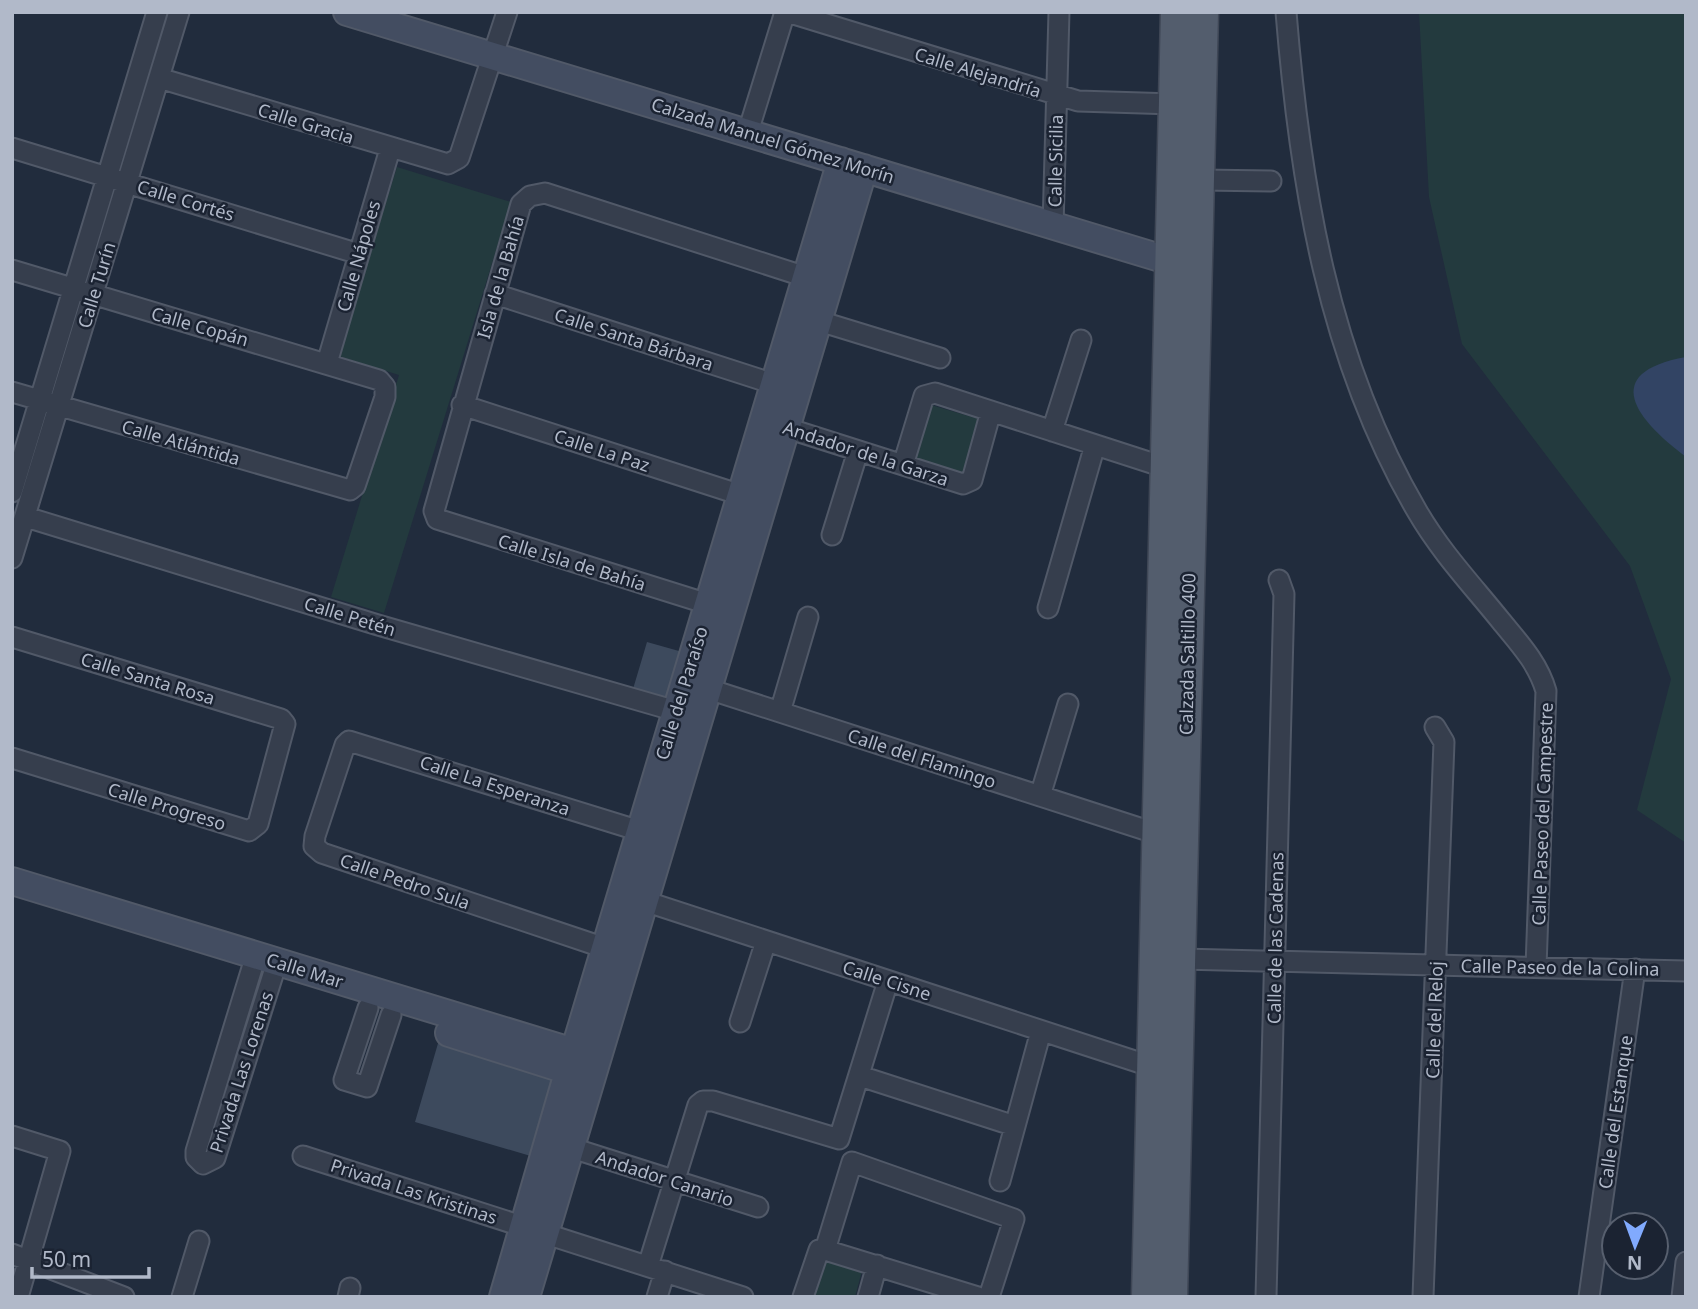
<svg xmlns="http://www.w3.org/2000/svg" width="1698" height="1309" viewBox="0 0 1698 1309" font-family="'Noto Sans',sans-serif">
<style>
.green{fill:#233a3e}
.water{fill:#324464}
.building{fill:#3d4a5d}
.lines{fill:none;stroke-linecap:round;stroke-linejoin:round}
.street-casing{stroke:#515968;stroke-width:23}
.secondary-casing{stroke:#515968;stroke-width:30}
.primary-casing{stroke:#3f4756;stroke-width:33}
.street{stroke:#363e4d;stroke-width:19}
.secondary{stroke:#434d61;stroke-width:26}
.primary{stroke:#535d6d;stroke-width:30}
.labels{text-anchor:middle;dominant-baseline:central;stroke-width:5;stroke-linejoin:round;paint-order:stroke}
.street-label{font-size:18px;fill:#b1b9c9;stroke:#1b2332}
</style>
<rect width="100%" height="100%" fill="#212c3d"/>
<!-- green -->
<path class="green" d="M1419,12H1686V843L1637,810L1671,679L1630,566L1462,344L1429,197Z
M397,167L511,202L384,613L331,597L399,375L338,356Z
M931,405L982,420L962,485L911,469Z
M818,1254L863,1267L855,1297H805Z"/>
<!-- water -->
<path class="water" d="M1686,357V457C1638,421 1597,373 1686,357Z"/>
<!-- building -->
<path class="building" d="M647,642L686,653L673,700L633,689Z
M439,1040L558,1076L534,1157L415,1122Z"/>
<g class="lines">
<defs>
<path id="street" d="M787,12L1078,101L1174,104
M1286,12C1300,185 1328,359 1417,511C1440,551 1472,585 1501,621C1519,643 1538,663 1546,691L1536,967
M159,78L448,164L459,158L507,12
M748,132L785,12
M12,148L359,254
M1201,180L1271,181
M1053,226L1059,12
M12,270L379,380L385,387V397L355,486L350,490L12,392
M495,294L774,384
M806,317L940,358
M327,363L390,149
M462,405L741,495
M774,424L963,484L972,480L991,411
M1052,431L1081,340
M903,465L924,396L935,393L1167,468
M12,492L157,12
M26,517L378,625L676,711
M832,535L858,451
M12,558L179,12
M708,604L437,519L434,511L521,204L530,196L545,193L806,277
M1048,608L1095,445
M12,637L281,719L285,724L258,824L249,831L12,758
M696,685L1158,834
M780,712L808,617
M1040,796L1068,704
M632,897L1153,1067
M605,948L322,853L314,846L315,836L345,745L349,741L640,831
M256,955L196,1151V1157L203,1164L215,1158L277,962
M1181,959L1686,971
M368,1008L344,1080L367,1087L391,1015
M740,1022L766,941
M860,1076L1015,1126
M12,1136L60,1151L18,1297
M572,1148L758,1207
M303,1156L743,1297
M1000,1181L1041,1031
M825,1250L852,1162L1014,1219L989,1297
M12,1254L124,1297
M648,1266L698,1105L703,1101H713L839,1139L888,981
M182,1297L199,1241
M348,1297L350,1288
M657,1297L665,1271
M803,1297L819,1250H825L978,1297
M868,1297L877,1265
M1266,1297L1284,594L1279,580
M1423,1297L1444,742L1435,727
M1589,1297L1635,969
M1682,1297L1686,1262"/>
<path id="secondary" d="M347,12L1190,267
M12,881L590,1057
M449,1033L582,1075
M503,1297L574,1052L841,161
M526,1297L864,168"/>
<path id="primary" d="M1147,1297L1176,12
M1172,1297L1203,12"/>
</defs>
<!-- street casing -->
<use href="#street" class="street-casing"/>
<!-- secondary casing -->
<use href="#secondary" class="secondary-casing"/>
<!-- primary casing -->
<use href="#primary" class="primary-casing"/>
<!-- street -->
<use href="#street" class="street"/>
<!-- secondary -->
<use href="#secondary" class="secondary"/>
<!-- primary -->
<use href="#primary" class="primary"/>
</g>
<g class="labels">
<!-- street labels -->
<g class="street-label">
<text transform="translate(978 72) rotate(17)">Calle Alejandría</text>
<text transform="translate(306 123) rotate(17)">Calle Gracia</text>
<text transform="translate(773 140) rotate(17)">Calzada Manuel Gómez Morín</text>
<text transform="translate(1055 161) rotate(-89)">Calle Sicilia</text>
<text transform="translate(186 200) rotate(17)">Calle Cortés</text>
<text transform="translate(358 256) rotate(-74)">Calle Nápoles</text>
<text transform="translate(500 277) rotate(-74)">Isla de la Bahía</text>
<text transform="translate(96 285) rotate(-73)">Calle Turín</text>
<text transform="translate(200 326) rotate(16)">Calle Copán</text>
<text transform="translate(634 339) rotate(18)">Calle Santa Bárbara</text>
<text transform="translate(181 442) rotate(16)">Calle Atlántida</text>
<text transform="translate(602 450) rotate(18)">Calle La Paz</text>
<text transform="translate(866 453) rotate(18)">Andador de la Garza</text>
<text transform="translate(572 562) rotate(17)">Calle Isla de Bahía</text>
<text transform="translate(350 616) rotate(17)">Calle Petén</text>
<text transform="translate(1187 654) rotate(-89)">Calzada Saltillo 400</text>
<text transform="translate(148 678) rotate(17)">Calle Santa Rosa</text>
<text transform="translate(681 693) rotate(-73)">Calle del Paraíso</text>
<text transform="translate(922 758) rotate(18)">Calle del Flamingo</text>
<text transform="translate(495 785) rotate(18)">Calle La Esperanza</text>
<text transform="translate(167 806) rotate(17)">Calle Progreso</text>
<text transform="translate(1542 814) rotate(-88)">Calle Paseo del Campestre</text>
<text transform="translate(405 881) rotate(19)">Calle Pedro Sula</text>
<text transform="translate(1275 938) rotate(-89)">Calle de las Cadenas</text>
<text transform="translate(1560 967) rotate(1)">Calle Paseo de la Colina</text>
<text transform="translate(305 970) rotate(17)">Calle Mar</text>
<text transform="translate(887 980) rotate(18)">Calle Cisne</text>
<text transform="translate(1434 1020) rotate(-88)">Calle del Reloj</text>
<text transform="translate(241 1072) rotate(-72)">Privada Las Lorenas</text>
<text transform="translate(1615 1112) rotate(-82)">Calle del Estanque</text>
<text transform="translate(665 1178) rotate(18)">Andador Canario</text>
<text transform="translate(414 1191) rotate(18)">Privada Las Kristinas</text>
</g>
</g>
<!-- border -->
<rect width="1698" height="1309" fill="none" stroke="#b1b9c9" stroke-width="28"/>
<!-- north arrow -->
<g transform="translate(1635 1246) rotate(181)"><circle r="33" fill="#1b2332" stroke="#575f6e" stroke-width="2"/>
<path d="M0-5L12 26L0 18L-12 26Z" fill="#81aafe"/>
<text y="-10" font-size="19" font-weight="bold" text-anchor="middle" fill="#b1b9c9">N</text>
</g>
<!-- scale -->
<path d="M32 1267v10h117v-10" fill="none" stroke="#b1b9c9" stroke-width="3.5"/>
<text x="42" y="1267" font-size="21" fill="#b1b9c9" stroke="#1b2332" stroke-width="5" paint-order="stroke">50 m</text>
</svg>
